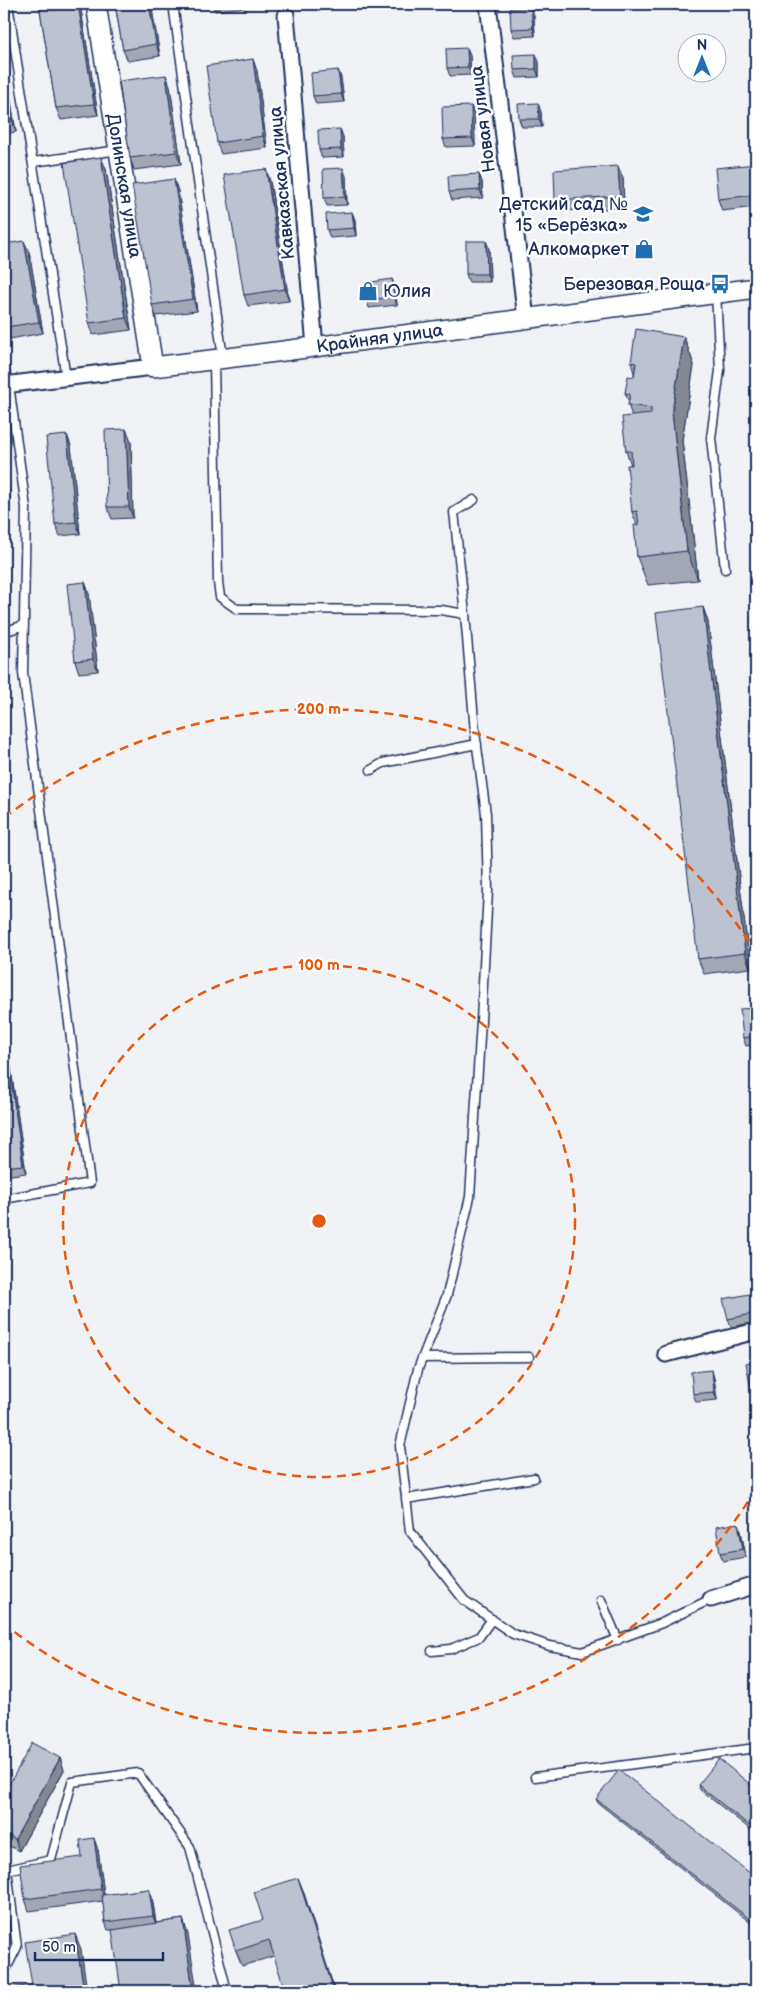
<svg xmlns="http://www.w3.org/2000/svg" width="760" height="1995" viewBox="0 0 760 1995" font-family="'Balsamiq Sans',sans-serif">
<style>
.lines{fill:none;stroke-linecap:round;stroke-linejoin:round}
.service-casing{stroke:#1b2f5e;stroke-width:11}
.minor-casing{stroke:#1b2f5e;stroke-width:19}
.tertiary-casing{stroke:#1b2f5e;stroke-width:22}
.service{stroke:#fff;stroke-width:8}
.minor{stroke:#fff;stroke-width:15}
.tertiary{stroke:#fff;stroke-width:19}
.wall{fill:#a2a7b3;stroke:#1b2f5e}
.shaded-wall{fill:#848892;stroke:#1b2f5e}
.building{fill:#bcc2d0;stroke:#1b2f5e}
.ring{fill:none;stroke:#e8590c;stroke-width:2.5;stroke-dasharray:9 6}
.labels{text-anchor:middle;dominant-baseline:central;stroke-width:5;stroke-linejoin:round;paint-order:stroke}
.street-label{font-size:18px;fill:#1b2f5e;stroke:#fff}
.poi-label{font-size:18px;fill:#1b2f5e;stroke:#fff;text-anchor:end}
.centre{fill:#e8590c;stroke:#fff;stroke-width:2.5}
.ring-label{font-size:15px;text-anchor:middle;font-weight:bold;fill:#e8590c;stroke:#fff;stroke-width:5;stroke-linejoin:round;paint-order:stroke}
</style>
<rect width="100%" height="100%" fill="#f1f2f5"/>
<filter id="ink" filterUnits="userSpaceOnUse"><feTurbulence type="fractalNoise" baseFrequency=".02" numOctaves="2"/><feDisplacementMap in="SourceGraphic" scale="10" xChannelSelector="R" yChannelSelector="G"/><feConvolveMatrix kernelMatrix="1 2 1 2 8 2 1 2 1" color-interpolation-filters="sRGB"/></filter>
<g filter="url(#ink)">
<g class="lines">
<defs>
<path id="service" d="M8,4L66,378
M173,4L223,358
M33,162L119,150
M716,293L720,370L711,438L725,569
M214,360L218,582L220,597L237,609L441,610L465,614L475,732L486,814L488,891L481,1021L470,1197L447,1295L418,1369L400,1446L410,1531L464,1600L513,1634L550,1646L582,1652L662,1623L711,1599
M4,368L9,385L26,508L23,673L90,1183L4,1199
M465,614L454,512L474,500
M4,632L24,625
M371,770L383,763L477,744
M422,1358L529,1357
M406,1499L534,1478
M601,1600L618,1640
M432,1651L451,1649L479,1637L492,1619
M535,1777L756,1748
M4,1973L17,1947L7,1870L51,1860L72,1782L138,1773L190,1847L227,1991"/>
<path id="minor" d="M488,4L526,319
M286,15L315,347
M4,385L153,367
M666,1354L756,1331
M711,1599L756,1585"/>
<g id="tertiary">
<path id="s1" d="M96,4L153,367L276,352L756,288"/>
</g>
</defs>
<!-- service casing -->
<use href="#service" class="service-casing"/>
<!-- minor casing -->
<use href="#minor" class="minor-casing"/>
<!-- tertiary casing -->
<use href="#tertiary" class="tertiary-casing"/>
<!-- service -->
<use href="#service" class="service"/>
<!-- minor -->
<use href="#minor" class="minor"/>
<!-- tertiary -->
<use href="#tertiary" class="tertiary"/>
</g>
<!-- wall -->
<path class="wall" d="M39,4H80L98,115L61,120L56,108Z
M115,4H151L160,56L128,61L123,50Z
M212,4H269L215,11Z
M534,15L535,36L514,37L511,29Z
M467,48L470,56L471,75L450,76L447,68Z
M4,60L16,132L4,134Z
M539,62V77L517,78L514,70Z
M338,70L341,78L344,102L316,104L313,96Z
M257,71L267,148L221,154L217,143Z
M166,75L170,86L181,164L134,170L130,158Z
M471,106L474,114L475,146L446,147L443,139Z
M541,112L542,127H522L519,119Z
M340,129L343,137L344,157L322,158L319,150Z
M756,164V207L722,211L718,199Z
M106,169L131,330L93,335L89,323Z
M479,174L482,182L483,198L452,200L449,192Z
M346,176L347,205L327,206L324,198Z
M623,178L624,208L560,211L555,200Z
M270,181L289,301L248,306L244,295Z
M178,191L197,311L156,316L152,305Z
M352,212L355,220L356,236L330,238L327,230Z
M486,241L489,249L490,282H469L466,274Z
M29,252L43,333L10,339L6,327Z
M392,279L395,287L397,305L369,308L367,300Z
M684,337L694,365L682,440L698,580L648,585L637,557V525L632,512L631,465L626,451L632,416L628,405L629,402L625,393L634,377V373L631,362Z
M756,371V415L753,406Z
M126,429L131,441L133,518L112,519L107,507Z
M67,435L71,446L80,534L60,536L55,524Z
M4,460L6,466L10,498L4,499Z
M85,582L89,594L98,671L79,673L75,661Z
M703,607L708,622L750,968L704,974L698,959Z
M756,1008V1044L746,1046L743,1038Z
M4,1021L26,1173L4,1176Z
M755,1293L756,1297V1322L731,1327L728,1319Z
M756,1361V1398L754,1399L751,1391Z
M714,1378L717,1400L696,1402L693,1394Z
M741,1531L746,1557L723,1561L720,1553Z
M60,1758L64,1770L19,1851L4,1843V1794Z
M698,1785L756,1789V1834L699,1789Z
M596,1799L756,1878V1927L598,1803Z
M98,1850L104,1895L149,1889L152,1897L156,1923L183,1919L188,1935L112,1930H108L105,1922L103,1901L29,1911L25,1899L82,1857Z
M298,1878L304,1893L274,1956L242,1966L236,1951Z"/>
<!-- shaded-wall -->
<path class="shaded-wall" d="M78,4H80L98,115L94,104Z
M149,4H151L160,56L156,44Z
M531,7L534,15L535,36L533,28Z
M467,48L470,56L471,75L468,67Z
M536,54L539,62V77L536,69Z
M253,59L257,71L267,148L263,136Z
M4,60L16,132L12,120L4,73Z
M338,70L341,78L344,102L341,94Z
M166,75L170,86L181,164L176,152Z
M538,103L541,112L542,127L539,119Z
M471,106L474,114L475,146L472,138Z
M340,129L343,137L344,157L341,149Z
M101,157L106,169L131,330L126,318Z
M618,166L623,178L624,208L620,196Z
M343,168L346,176L347,205L345,197Z
M266,169L270,181L289,301L285,289Z
M479,174L482,182L483,198L480,190Z
M174,179L178,191L197,311L193,299Z
M352,212L355,220L356,236L354,228Z
M24,241L29,252L43,333L39,322Z
M486,241L489,249L490,282L487,274Z
M392,279L395,287L397,305L394,297Z
M684,337L694,365L682,440L698,580L687,551L672,412Z
M126,429L131,441L133,518L129,507Z
M67,435L71,446L80,534L76,522Z
M4,460L6,466L10,498L6,486L4,471Z
M85,582L89,594L98,671L93,659Z
M703,607L708,622L750,968L745,953Z
M4,1021L26,1173L23,1165L4,1033Z
M712,1370L714,1378L717,1400L714,1392Z
M738,1523L741,1531L746,1557L743,1549Z
M60,1758L64,1770L19,1851L15,1839Z
M94,1838L98,1850L105,1901L101,1889Z
M298,1878L304,1893L335,1991H334Z
M149,1889L152,1897L156,1924L153,1916Z
M183,1919L188,1935L197,1991H193Z
M75,1934L81,1949L87,1991H84Z"/>
<!-- building -->
<path class="building" d="M39,4H78L94,104L56,108Z
M115,4H149L156,44L123,50Z
M531,7L533,28L511,29L510,8Z
M467,48L468,67L447,68L446,49Z
M536,54V69L514,70L513,55Z
M253,59L263,136L217,143L206,66Z
M338,70L341,94L313,96L311,73Z
M4,73L12,120L4,122Z
M166,75L176,152L130,158L119,81Z
M538,103L539,119H519L518,104Z
M471,106L472,138L443,139L442,107Z
M340,129L341,149L319,150L318,130Z
M101,157L126,318L89,323L64,163Z
M756,164V195L718,199L715,168Z
M618,166L620,196L555,200L554,170Z
M343,168L345,197L324,198L323,169Z
M266,169L285,289L244,295L224,175Z
M479,174L480,190L449,192L448,176Z
M174,179L193,299L152,305L132,185Z
M352,212L354,228L327,230L326,214Z
M24,241L39,322L6,327L4,315V244Z
M466,241H486L487,274H466Z
M392,279L394,297L367,300L365,283Z
M636,329L684,337L672,412L687,551L637,557L634,525H639L637,511L632,512L627,465H632L631,451H626L622,417L651,414V408L628,405L630,394L625,393L628,376L634,377L636,363L631,362Z
M756,371V406H753L751,390L755,389L752,372Z
M126,429L129,507H107L105,430Z
M67,435L76,522L55,524L46,437Z
M4,471L6,486L4,487Z
M85,582L93,659L75,661L67,584Z
M703,607L745,953L698,959L656,613Z
M756,1008V1036L743,1038L740,1009Z
M4,1033L23,1165L4,1167Z
M755,1293L756,1300V1313L728,1319L723,1299Z
M756,1361V1390L751,1391L746,1363Z
M712,1370L714,1392L693,1394L691,1372Z
M738,1523L743,1549L720,1553L716,1527Z
M32,1743L60,1758L15,1839L4,1833V1794Z
M719,1759L756,1789V1831L698,1785Z
M619,1770L756,1878V1924L596,1799Z
M94,1838L101,1889L25,1899L20,1865L82,1857L80,1840Z
M298,1878L334,1991H285L269,1940L236,1951L229,1930L263,1920L254,1892Z
M149,1889L153,1916L105,1922L102,1895Z
M183,1919L193,1991H121L112,1930Z
M75,1934L84,1991H4V1989L32,1985L25,1942Z"/>
</g>
<!-- distance rings -->
<g class="ring">
<circle cx="319" cy="1221" r="256"/>
<path d="M756 1489A512 512 0 0 1 4 1624M4 818A512 512 0 0 1 756 953"/>
</g>
<!-- icons -->
<defs>
<symbol id="school-bare" viewBox="-9 -9 18 18"><path d="M0-5L7-2L0 1L-7-2ZM-4 1L0 2.5L4 1V4Q0 6-4 4Z" fill="#1f6fb2" stroke="#fff" stroke-width="2.5" paint-order="stroke"/></symbol>
<symbol id="shop-bare" viewBox="-9 -9 18 18"><path d="M-5-2.5h2.3a2.7 3.5 0 0 1 5.4 0H5L5.5 6h-11ZM-1.5-2.5h3a1.5 2.3 0 0 0-3 0Z" fill="#1f6fb2" stroke="#fff" stroke-width="2.5" paint-order="stroke"/></symbol>
<symbol id="bus-bare" viewBox="-9 -9 18 18"><path d="M-5-6H5V4H4V6H2V4H-2V6H-4V4H-5ZM-3.5-4V0h7V-4ZM-3.5 1.2v1.5H-2V1.2ZM2 1.2v1.5H3.5V1.2Z" fill="#1f6fb2" stroke="#fff" stroke-width="2.5" paint-order="stroke"/></symbol>
</defs>
<g fill-rule="evenodd">
<use href="#school-bare" x="629" y="200" width="28" height="28"/>
<use href="#shop-bare" x="630" y="235" width="28" height="28"/>
<use href="#bus-bare" x="706" y="270" width="28" height="28"/>
<use href="#shop-bare" x="354" y="277" width="28" height="28"/>
</g>
<g class="labels">
<!-- street labels -->
<g class="street-label">
<text transform="translate(483 119) rotate(-97)">Новая улица</text>
<text transform="translate(282 183) rotate(-95)">Кавказская улица</text>
<text stroke="none"><textPath href="#s1" startOffset="184">Долинская улица</textPath></text>
<text stroke="none"><textPath href="#s1" startOffset="596">Крайняя улица</textPath></text>
</g>
<!-- poi labels -->
<g class="poi-label">
<text x="628" y="204">Детский сад №<tspan x="628" dy="21">15 «Берёзка»</tspan></text>
<text x="629" y="249">Алкомаркет</text>
<text x="705" y="284">Березовая Роща</text>
<text x="383" y="291" text-anchor="start">Юлия</text>
</g>
</g>
<circle cx="319" cy="1221" r="8" class="centre"/>
<g class="ring-label">
<text x="319" y="714">200 m</text>
<text x="319" y="970">100 m</text>
</g>
<!-- margin -->
<rect width="760" height="1995" fill="none" stroke="#fff" stroke-width="20"/>
<rect x="10" y="10" width="740" height="1975" fill="none" stroke="#1b2f5e" stroke-width="2" filter="url(#ink)"/>
<!-- north arrow -->
<g transform="translate(702 58)"><circle r="24" fill="#ffffff" stroke="#a4acbf"/>
<path d="M0-4L9 19L0 12L-9 19Z" fill="#1f6fb2"/>
<text y="-8" font-size="14" font-weight="bold" text-anchor="middle" fill="#1b2f5e">N</text>
</g>
<!-- scale -->
<path d="M35 1952v8h128v-8" fill="none" stroke="#1b2f5e" stroke-width="2.5"/>
<text x="42" y="1952" font-size="15" fill="#1b2f5e" stroke="#ffffff" stroke-width="4" paint-order="stroke">50 m</text>
</svg>
